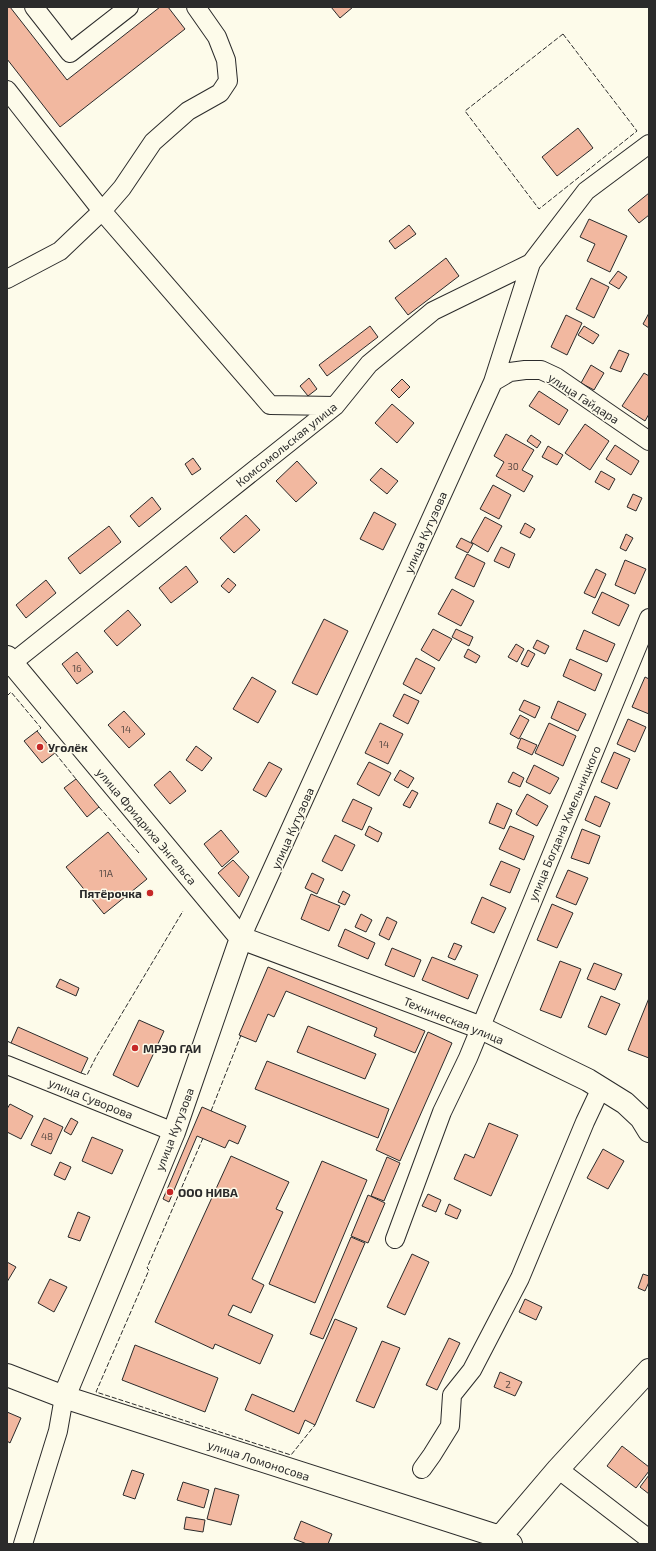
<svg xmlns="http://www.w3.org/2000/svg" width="656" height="1551" viewBox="0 0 656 1551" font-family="'Exo 2',sans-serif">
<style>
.building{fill:#f2b8a0;stroke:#2b2b2b}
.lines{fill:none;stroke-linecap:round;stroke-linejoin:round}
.minor-casing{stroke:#2b2b2b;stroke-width:20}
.major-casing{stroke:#2b2b2b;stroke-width:24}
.minor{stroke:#fdfbea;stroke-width:18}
.major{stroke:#fdfbea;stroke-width:22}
.fence{stroke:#2b2b2b;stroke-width:1;stroke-dasharray:5 2;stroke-linecap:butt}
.poi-dot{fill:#c62828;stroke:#fdfbea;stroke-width:1.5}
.labels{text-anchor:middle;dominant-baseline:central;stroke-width:3;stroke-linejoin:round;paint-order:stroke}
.number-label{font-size:10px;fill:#5d4e48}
.street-label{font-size:12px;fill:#2b2b2b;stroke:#fdfbea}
.poi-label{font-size:12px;font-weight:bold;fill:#2b2b2b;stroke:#fdfbea;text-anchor:start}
</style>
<rect width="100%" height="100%" fill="#fdfbea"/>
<!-- building -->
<path class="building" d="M7,7H10L67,80L160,7H168L185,29L60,127L7,59Z
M331,7H353L340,18Z
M578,128L593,148L557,176L542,157Z
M649,193V215L639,223L628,210Z
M589,219L627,236L610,272L587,261L595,244L580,237Z
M409,225L416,234L395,249L389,241Z
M446,258L459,276L408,315L395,298Z
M618,271L627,277L619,289L609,283Z
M591,278L609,287L594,318L576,309Z
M649,313V328L643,324Z
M566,315L582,323L567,355L551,347Z
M370,326L378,337L327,376L319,365Z
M584,326L599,335L593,344L578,335Z
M619,350L629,354L621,372L610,368Z
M591,365L604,373L594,390L581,383Z
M644,373L649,376V414L645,421L622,406Z
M309,378L317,389L308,396L300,386Z
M402,379L410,387L399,398L391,390Z
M539,391L568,410L559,425L529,406Z
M392,404L414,423L397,443L375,423Z
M585,424L609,441L590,470L565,453Z
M506,434L534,450L522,470L533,476L524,492L496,476L504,462L494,456Z
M531,435L541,442L537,448L527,441Z
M615,445L639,461L631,475L606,459Z
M548,446L563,455L557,465L542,457Z
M193,458L201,469L192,475L185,464Z
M297,461L317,483L296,502L276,481Z
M381,468L398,481L387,494L370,480Z
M601,471L615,479L609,490L595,482Z
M493,485L511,495L499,519L480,509Z
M633,494L642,498L636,511L627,507Z
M152,497L161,509L139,527L130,516Z
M374,512L396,524L383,550L360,539Z
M246,515L260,530L234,553L220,538Z
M485,517L502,526L488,552L471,542Z
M525,523L535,529L530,538L520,533Z
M109,526L121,542L80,574L68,558Z
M626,534L633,538L626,551L620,548Z
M461,538L473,544L468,553L456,547Z
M501,547L515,554L509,568L494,561Z
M467,554L485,563L474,587L455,578Z
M625,560L646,569L635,594L615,585Z
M186,566L198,582L171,603L159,588Z
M596,569L606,574L595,598L584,593Z
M228,578L236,585L229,593L221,586Z
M46,580L56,593L26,618L16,605Z
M452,589L474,601L461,626L438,614Z
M602,592L629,605L619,626L592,613Z
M128,610L141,625L117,646L104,631Z
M324,619L348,631L317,695L292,683Z
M433,629L452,639L439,661L421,650Z
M456,629L473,637L469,646L452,637Z
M584,630L615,644L607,662L576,649Z
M537,640L549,646L545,654L533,648Z
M516,644L524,649L517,662L508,657Z
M468,649L480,656L476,663L464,657Z
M528,650L535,654L528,667L521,664Z
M77,652L93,672L77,684L62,664Z
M416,658L435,668L421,694L403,684Z
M570,659L602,674L595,691L563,676Z
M252,677L276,691L258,723L233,709Z
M645,677L649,679V714L632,707Z
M404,694L419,701L408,724L393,716Z
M524,700L540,707L535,718L519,710Z
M558,701L586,714L578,731L551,718Z
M124,711L145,734L129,748L108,725Z
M520,715L529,720L519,739L510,734Z
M628,719L646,727L635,752L617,744Z
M380,723L403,734L388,764L365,753Z
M549,723L576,736L563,766L535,753Z
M37,731L55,753L42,763L24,741Z
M521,738L537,745L532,755L517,748Z
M196,746L212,758L202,771L186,760Z
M614,752L630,759L617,789L601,782Z
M269,762L282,769L266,797L253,790Z
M369,762L391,773L379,796L357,784Z
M534,765L559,778L550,794L526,782Z
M400,770L414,778L408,788L394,780Z
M170,771L186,791L170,804L154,785Z
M513,772L524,778L520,787L508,782Z
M76,779L99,807L87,817L64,788Z
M412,790L418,793L410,808L403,805Z
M527,794L548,806L537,826L516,814Z
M595,796L610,803L600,827L585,820Z
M353,799L372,808L362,830L342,821Z
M497,803L512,810L504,829L489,823Z
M369,826L382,833L378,842L365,835Z
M510,826L534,836L524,860L499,849Z
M582,829L600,836L589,864L571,858Z
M221,830L239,852L222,867L204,844Z
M108,832L147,879L104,914L66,867Z
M335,835L355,845L342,871L322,861Z
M233,860L249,877L239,897L218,873Z
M501,861L520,869L510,893L490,885Z
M568,870L588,878L576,905L556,897Z
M312,873L324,879L317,894L305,888Z
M343,891L350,895L345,905L338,902Z
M311,894L340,906L329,931L301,919Z
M482,897L506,908L494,933L471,923Z
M552,904L573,913L557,948L537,940Z
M361,914L372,920L366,932L355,927Z
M387,917L397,922L389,940L379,935Z
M345,929L375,943L368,959L338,946Z
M454,943L462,946L455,960L448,957Z
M392,948L421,960L414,977L385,965Z
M432,957L478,975L468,999L422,980Z
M560,961L581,969L561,1018L540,1010Z
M594,963L622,974L615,990L587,979Z
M268,967L425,1031L415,1053L374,1036L377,1028L286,991L274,1017L268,1014L256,1042L239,1035Z
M60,979L79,988L76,996L56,987Z
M601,996L620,1004L606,1035L588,1027Z
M649,998V1058L628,1050Z
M139,1020L164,1031L138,1087L113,1075Z
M308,1026L376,1054L365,1079L297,1052Z
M18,1027L88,1058L81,1073L11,1043Z
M428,1032L452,1043L400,1161L376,1150Z
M267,1061L389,1109L378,1138L255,1089Z
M10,1104L33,1116L21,1139L7,1132V1109Z
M202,1107L246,1126L238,1144L229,1140L225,1148L197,1136L169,1202L163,1199Z
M44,1118L63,1127L51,1154L31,1145Z
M71,1118L78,1122L71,1135L64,1131Z
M489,1123L518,1135L491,1196L454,1179L465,1154L474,1158Z
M92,1137L123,1150L112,1174L82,1161Z
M603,1149L624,1161L608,1189L587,1178Z
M231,1156L289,1182L276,1209L283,1212L252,1279L264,1285L251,1313L233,1305L228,1315L273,1335L260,1364L215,1344L213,1349L155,1322Z
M387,1157L400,1163L384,1201L371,1196Z
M322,1161L367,1180L315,1303L269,1284Z
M60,1162L71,1167L65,1180L54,1175Z
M428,1194L441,1200L436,1212L422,1206Z
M368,1195L385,1203L368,1243L351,1236Z
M449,1204L461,1210L457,1219L445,1214Z
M78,1212L90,1217L80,1241L68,1237Z
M351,1237L365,1243L323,1339L310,1334Z
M412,1254L429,1262L405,1315L387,1307Z
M7,1262L16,1267L7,1282Z
M643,1274L649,1276V1282L645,1291L638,1288Z
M50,1279L67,1287L54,1312L38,1303Z
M525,1299L542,1307L536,1320L519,1312Z
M335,1319L357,1328L315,1425L305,1420L299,1434L245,1410L252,1394L294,1412Z
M449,1338L460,1343L437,1390L426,1385Z
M382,1341L400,1348L374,1408L356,1401Z
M135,1345L218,1378L205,1412L122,1380Z
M500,1372L522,1382L515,1396L494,1387Z
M7,1412L21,1418L10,1443L7,1441Z
M622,1446L649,1467V1471L636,1488L607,1466Z
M132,1470L144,1474L135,1499L123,1495Z
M649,1475V1494L640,1487Z
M183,1482L209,1490L204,1508L177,1500Z
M215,1488L239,1495L231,1525L207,1519Z
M186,1517L205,1520L203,1532L184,1529Z
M301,1521L332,1534L328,1544H307L294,1539Z"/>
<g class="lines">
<defs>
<path id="minor" d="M34,7L70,53L129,7
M7,90L102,211L270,405L335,406
M7,279L60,251L102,211L122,188L153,142L188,111L220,93L228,81L226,60L217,37L196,7
M493,382L510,372L525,370H541L556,377L649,441
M7,667L335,406L369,364L433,311L531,263L586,191L649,144
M241,938L493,382L531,263
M7,1065L174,1132
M395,1239L442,1112L468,1058L649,618
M422,1469L432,1455L450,1426L452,1395L472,1370L520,1278L585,1122L601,1088
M558,1469L649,1539
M23,1544L58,1431L64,1397"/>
<path id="major" d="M7,657L241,938L479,1027L588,1080L625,1103L641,1118L649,1131
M7,1375L64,1397L500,1537L511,1544
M64,1397L174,1132L241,938
M500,1537L558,1469L649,1370"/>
</defs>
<!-- minor casing -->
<use href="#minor" class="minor-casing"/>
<!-- major casing -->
<use href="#major" class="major-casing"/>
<!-- minor -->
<use href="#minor" class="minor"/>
<!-- major -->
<use href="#major" class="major"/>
<!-- fence -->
<path class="fence" d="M563,34L637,131L539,209L465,111Z
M7,696L11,692L41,728L37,731
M55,753L76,779
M99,807L139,853
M7,1041L11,1043
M81,1073L87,1075L96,1057L183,911
M211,1111L241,1035
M203,1138L147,1268L149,1270L96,1392L291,1455L315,1425"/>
</g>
<!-- markers -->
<g class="poi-dot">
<circle cx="40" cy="747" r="4"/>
<circle cx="150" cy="893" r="4"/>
<circle cx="135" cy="1048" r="4"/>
<circle cx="170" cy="1192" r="4"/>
</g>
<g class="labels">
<!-- number labels -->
<g class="number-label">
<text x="513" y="466">30</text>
<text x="77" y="668">16</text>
<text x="126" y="729">14</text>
<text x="384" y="744">14</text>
<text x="106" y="873">11А</text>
<text x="47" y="1136">48</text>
<text x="508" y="1384">2</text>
</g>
<!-- street labels -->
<g class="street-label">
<text transform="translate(584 398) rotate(33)">улица Гайдара</text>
<text transform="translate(286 444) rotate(-39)">Комсомольская улица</text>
<text transform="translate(425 532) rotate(-66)">улица Кутузова</text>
<text transform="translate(564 823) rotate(-67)">улица Богдана Хмельницкого</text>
<text transform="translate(147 826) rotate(50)">улица Фридриха Энгельса</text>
<text transform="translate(292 828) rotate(-66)">улица Кутузова</text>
<text transform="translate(454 1020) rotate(22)">Техническая улица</text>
<text transform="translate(91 1098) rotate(22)">улица Суворова</text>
<text transform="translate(174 1129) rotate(-69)">улица Кутузова</text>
<text transform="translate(259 1460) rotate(18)">улица Ломоносова</text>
</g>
<!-- poi labels -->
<g class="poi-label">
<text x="48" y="747">Уголёк</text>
<text x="142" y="893" text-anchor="end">Пятёрочка</text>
<text x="143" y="1048">МРЭО ГАИ</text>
<text x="178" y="1192">ООО НИВА</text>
</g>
</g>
<!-- border -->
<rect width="656" height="1551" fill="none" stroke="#2b2b2b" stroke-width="16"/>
</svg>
